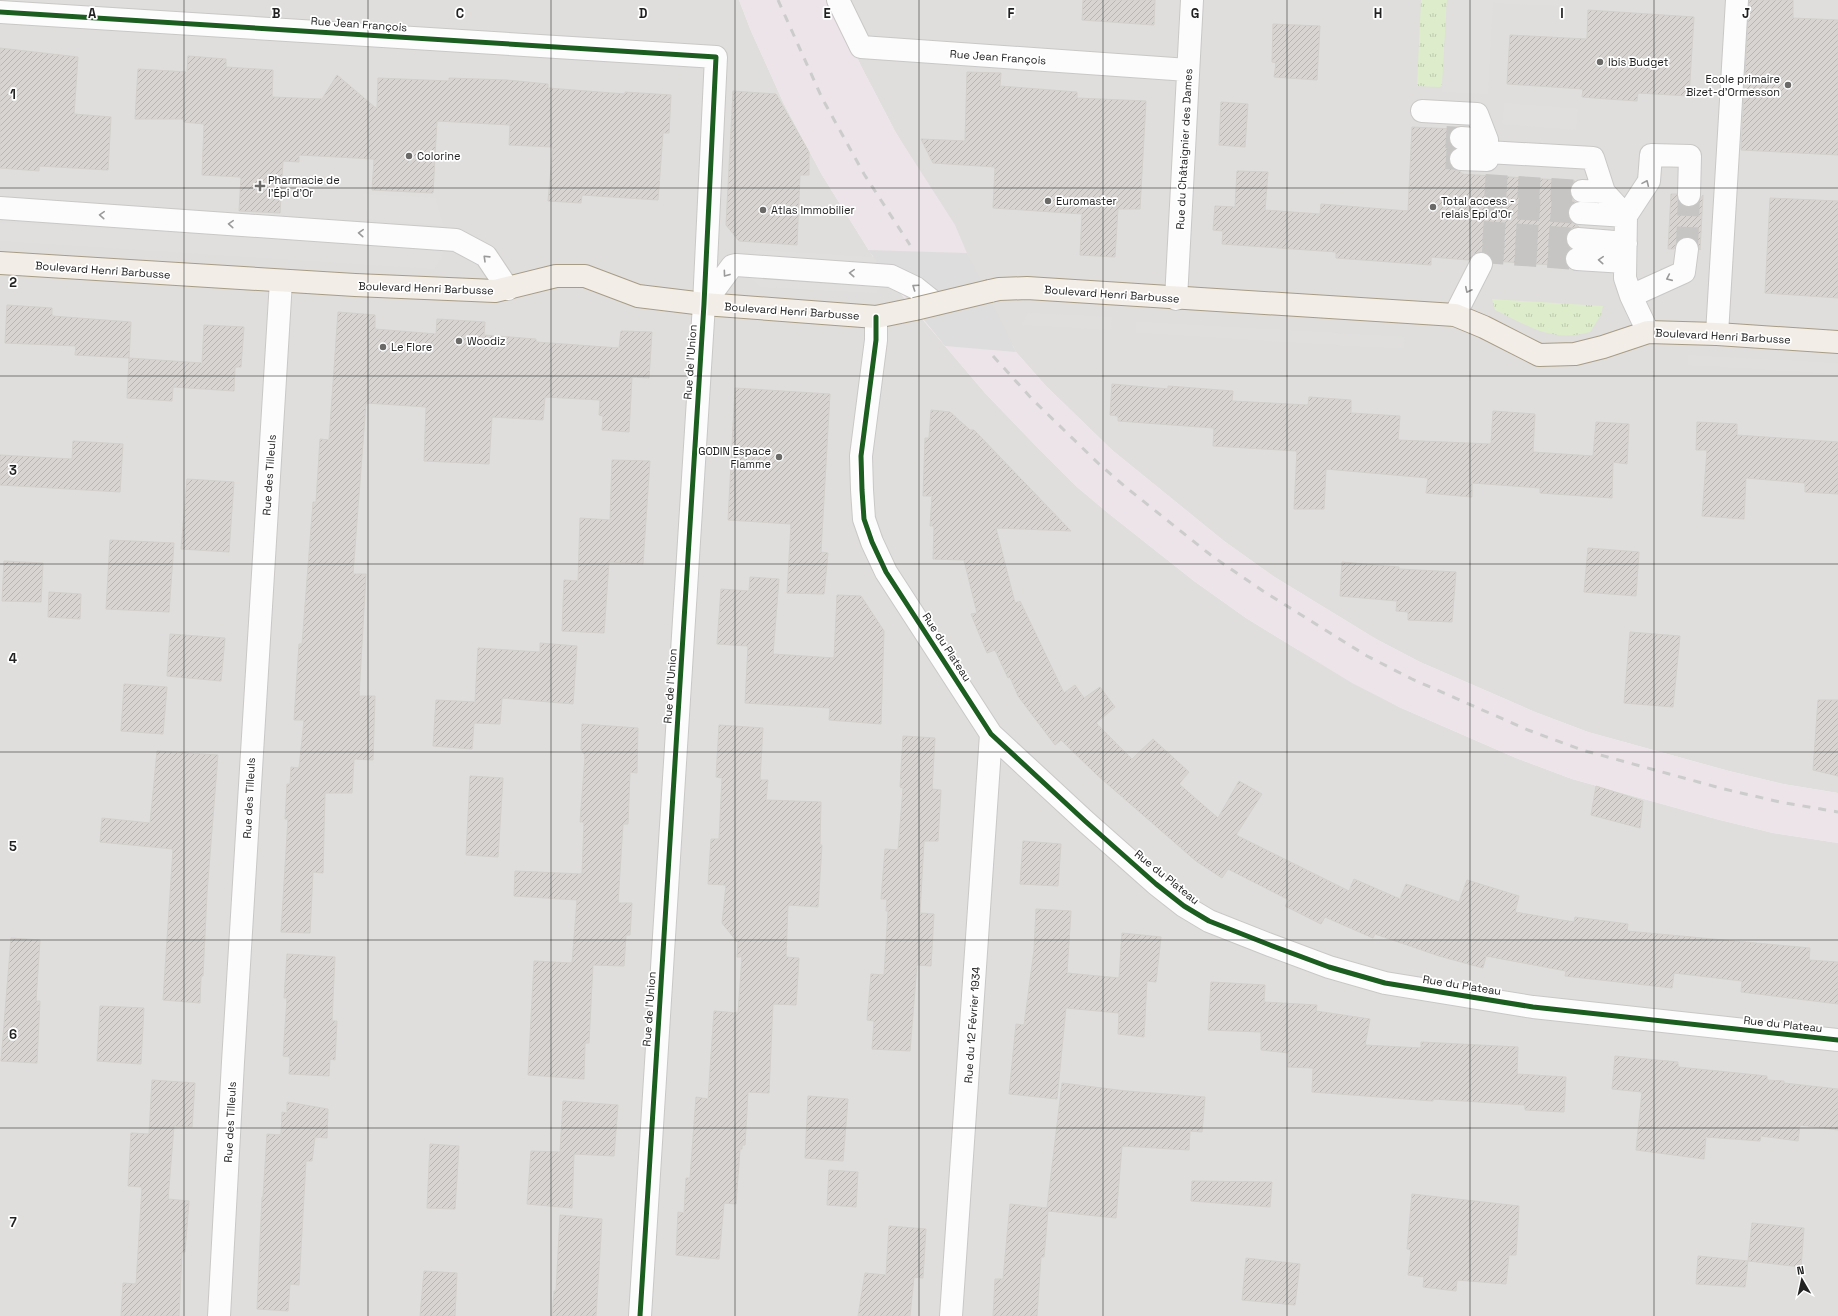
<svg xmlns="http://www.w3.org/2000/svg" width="1838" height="1316" viewBox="0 0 1838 1316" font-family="'Space Grotesk',sans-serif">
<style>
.residential{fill:#dfdedc}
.railway{fill:#ede4e9}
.grass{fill:url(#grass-tufts)}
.parking{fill:#e0dfde}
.pier{fill:#dedddd}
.building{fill:url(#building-hatch);stroke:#d3d0cc}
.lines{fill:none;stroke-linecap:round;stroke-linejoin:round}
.minor-tunnel{stroke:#c7c5c3;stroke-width:22;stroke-dasharray:22 11;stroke-linecap:butt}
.minor-casing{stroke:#c9c8c7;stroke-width:24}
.major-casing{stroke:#a79c86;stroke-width:24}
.minor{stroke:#fdfcfc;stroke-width:22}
.major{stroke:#f3ede7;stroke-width:22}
.rail{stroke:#ccc;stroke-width:3;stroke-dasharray:8 8;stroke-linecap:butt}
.major-bridge-casing{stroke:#a79c86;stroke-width:24;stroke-linecap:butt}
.major-bridge{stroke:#f3ede7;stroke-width:22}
.cycleway-casing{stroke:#fff;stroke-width:8}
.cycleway{stroke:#1b5e20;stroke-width:5}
.oneway{stroke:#9a9a9a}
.grid{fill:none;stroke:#222;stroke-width:1;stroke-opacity:0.55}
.poi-dot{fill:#6a6968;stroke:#fff;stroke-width:1.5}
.labels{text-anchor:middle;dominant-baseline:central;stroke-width:3.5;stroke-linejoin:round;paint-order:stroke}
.street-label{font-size:11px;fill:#222;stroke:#fff}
.poi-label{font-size:11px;fill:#222;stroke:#fff;text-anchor:start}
.grid-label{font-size:13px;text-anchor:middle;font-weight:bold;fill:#222;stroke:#fff;stroke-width:3.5;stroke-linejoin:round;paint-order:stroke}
</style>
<defs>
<pattern id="grass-tufts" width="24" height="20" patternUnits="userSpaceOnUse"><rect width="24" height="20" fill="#ddeccb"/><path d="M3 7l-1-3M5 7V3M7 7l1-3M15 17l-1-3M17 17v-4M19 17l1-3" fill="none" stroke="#bdcaae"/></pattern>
<pattern id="building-hatch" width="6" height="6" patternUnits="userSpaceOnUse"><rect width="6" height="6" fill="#d7d4d2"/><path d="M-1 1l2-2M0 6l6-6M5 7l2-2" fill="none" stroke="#b8b6b4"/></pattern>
</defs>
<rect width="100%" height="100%" fill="#f0eeeb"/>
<!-- residential -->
<path class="residential" d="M0,0H739L751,31L784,104L822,175L883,273L985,393L1034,444L1077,487L1108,513L1194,581L1246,618L1295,648L1399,707L1516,758L1572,779L1716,819L1773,833L1838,843V1316H0Z
M831,0H1838V793L1783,784L1729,771L1588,732L1535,712L1420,662L1376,639L1273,576L1224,541L1112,450L1046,386L1016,352L923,177L896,133L861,66Z"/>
<!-- railway -->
<path class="railway" d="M739,0H831L861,66L896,133L955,225L1002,336L1046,386L1112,450L1224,541L1273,576L1376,639L1420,662L1535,712L1588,732L1729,771L1783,784L1838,793V843L1773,833L1716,819L1572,779L1516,758L1399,707L1352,683L1246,618L1194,581L1108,513L1077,487L1034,444L985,393L883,273L822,175L784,104L751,31Z"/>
<!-- grass -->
<path class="grass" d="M1421,0H1447L1442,86L1439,87L1417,86Z
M1492,299L1603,306L1601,315L1590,332C1551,343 1529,326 1495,310Z"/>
<!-- parking -->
<path class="parking" d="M1447,0H1560V6L1493,3L1488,94L1442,92Z
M1504,103L1578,109L1576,130L1502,124Z
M364,194L436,198L443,225L368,219Z
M0,222L446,249L434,269L0,241Z
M758,250L877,257L886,268L750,257Z
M749,276L884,283L876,293L760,287Z
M1028,313L1112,317L1111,330L1021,325Z
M1136,321L1405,337L1403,349L1136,333Z
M1688,355L1838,363V374L1688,365Z"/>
<!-- pier -->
<path class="pier" d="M868,250L967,253L1016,352L945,346Z"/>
<!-- building -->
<path class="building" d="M1083,0H1155L1154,25L1082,20Z
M1749,0H1793V18L1838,20V155L1741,150Z
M1588,10L1694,17L1689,96L1638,93L1637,101L1608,99L1582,97L1583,89L1507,84L1510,35L1587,39Z
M1273,24L1320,26L1317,80L1274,77L1276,63L1272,62Z
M0,48L78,57L74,114L111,117L108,170L39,166V171L0,168Z
M188,56L226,59V67L273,70L272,97L322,99L337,75L377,109L378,78L449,81V78L507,80L548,84V88L625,94V92L671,95L669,133H663L658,200L582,195L581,203L548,201L553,147L509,145L510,125L437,121L433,193L372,190L374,159L299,155V162L283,161L280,213L239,211L241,177L202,175L204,124L184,122V119H135L138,69L187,72Z
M967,72L1001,73L1000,86L1077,92V98L1146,101L1140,209H1118L1115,257L1080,255L1082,214L993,208L995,167L933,163L921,139L965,141Z
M733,91L776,94L809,152V175H800L797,245L739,241L726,225Z
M1221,102L1248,104L1245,147L1219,145Z
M1412,127L1453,129L1449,137L1450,144L1454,149L1450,153L1449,159L1450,165L1455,170L1461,172V174L1575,181L1571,185L1570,191L1571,197L1575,202L1570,206L1568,213L1569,219L1579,227L1572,228L1568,232L1566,238L1567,244L1570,249L1566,252L1565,258L1567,266L1493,261L1487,253L1481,252L1474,254L1469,260L1431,257V265L1336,258V252L1222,244L1223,231L1213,230L1215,206L1235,207L1237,171L1268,172L1265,210L1320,214L1321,204L1408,211Z
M1671,194H1677L1678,201L1682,205L1688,207L1695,206L1703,195L1700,250L1695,239L1688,237L1682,238L1677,241L1674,249H1668Z
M1770,198L1838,201V298L1765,293Z
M7,305L52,308V316L131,322L129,358L75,355L76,346L5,343Z
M338,312L375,315V329L436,334L437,319L485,322L484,335L536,339V342L619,348L621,331L652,332L649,378L632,377L629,432L602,430L603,416L599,415L600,400L545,397L543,420L492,417L489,464L424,461L426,407L366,403L353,574H366L359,696H375L373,760L354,759L352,793H325L323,873L313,872L310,933L281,932L288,819H285L287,784H290L291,767L299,768L304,720H294L299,644H302L313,502H316L320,439L329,440Z
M204,325L244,327L241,367H235L234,391L173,387L172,401L127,398L129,358L202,363Z
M1112,384L1168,389V386L1233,391L1232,401L1308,405L1309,397L1351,400V413L1400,416L1398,440L1491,444L1493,411L1535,414L1533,452L1593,456L1596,422L1629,424L1627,464L1613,462L1612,498L1540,493V488L1472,483V497L1426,493L1428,478L1326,469L1324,509H1294L1297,451L1213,446L1214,428L1118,421V416L1110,415Z
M735,388L830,394L821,552L828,553L824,594L787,593L791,524L728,520Z
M931,410L950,412L970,430H974L1071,531L996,528L1015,603L1020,601L1064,693L1075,685L1084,698L1100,687L1115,707L1096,723L1132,759L1153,739L1189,772L1179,784L1218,818L1239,781L1262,794L1236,835L1349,891L1354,879L1400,899L1406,884L1459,902L1467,880L1519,896L1515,912L1574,922L1575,917L1628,924L1627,931L1810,948L1809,960L1838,962V1004L1741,992L1742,981L1674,973L1672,988L1565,976L1566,971L1486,956L1483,968L1439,956L1375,934L1373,938L1325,917L1321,924L1285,906L1289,900L1228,869L1222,878L1196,861L1096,774L1061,740L1055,745L1018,696L1010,677L1008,678L995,650L987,653L971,614L977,613L964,560L933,559L934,526H930L932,496H923L925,438H929Z
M1697,422L1737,424V435L1838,442V494L1805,492V483L1746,478L1744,519L1702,516L1707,450H1696Z
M73,441L123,444L120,492L0,485V455L72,459Z
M612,460L650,461L643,564L609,562L604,633L562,631L564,580L578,581L580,518L610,520Z
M187,479L234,482L229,552L181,549Z
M110,540L174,543L169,612L106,609Z
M1588,548L1639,552L1636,596L1584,592Z
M4,561L43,563L41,602L2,601Z
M1342,562L1399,567V569L1456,572L1452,622L1408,620V612L1396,611L1397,601L1340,596Z
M750,577L779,579L773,654L834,658L837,595L861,596L884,631L881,724L829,720L830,708L745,703L748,646L717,644L721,589L749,591Z
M49,592L81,594L80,619L48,617Z
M1630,632L1680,636L1673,707L1624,703Z
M170,634L225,638L221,681L167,676Z
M540,643L577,646L573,704L502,698L500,724L474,723L472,749L433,746L436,700L475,702L478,648L540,652Z
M124,684L167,687L163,734L121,731Z
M1818,700H1838V776L1813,770Z
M582,724L638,728L637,773L630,772L628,824H623L618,903H632L630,935H626L624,966L593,965L589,1043H585L584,1079L528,1075L534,961L572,963L577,900L514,896L515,871L582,874L584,822H580L585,756L581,749Z
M719,725L763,728L760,780H768L766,800L821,802L820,845H822L818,907L788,905L786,957L799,958L796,1005L773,1004L769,1093L748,1092L745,1145H742V1149H740L736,1204L724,1203L719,1259L676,1255L678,1212L684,1213L686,1178H690L696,1097L708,1099L714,1011L738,1013L742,957H737L738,943L722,923L726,885L708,884L711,839H719L722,778L716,777Z
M903,736L935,738L932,789L941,790L938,841H924L920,913L934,914L931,966L917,965L910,1051L872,1049L874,1021L867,1020L871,974L884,975L888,911H886L887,899H881L885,849L898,850L903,788L900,787Z
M157,751L218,755L207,893L203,976H201L200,1003L163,1000L173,849L100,842L102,818L150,823Z
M470,776L503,778L498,857L466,855Z
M1596,786L1643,801L1640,828L1591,815Z
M1023,841L1061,844L1058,886L1020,884Z
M1036,909L1071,911L1067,973L1119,978L1122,933L1161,937L1156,982L1147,981L1144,1037L1118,1034L1119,1013L1066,1008L1057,1099L1009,1094L1016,1024L1024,1025L1034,950Z
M11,938L40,940L36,1001H40L37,1063L1,1061Z
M287,954L335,957L332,1021H337L335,1060L330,1059L329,1076L289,1074L290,1057L283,1056L287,998H284Z
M1211,982L1265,985L1264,1002L1317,1005L1316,1011L1370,1019L1365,1045L1421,1048V1042L1518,1047L1517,1074L1566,1077L1564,1112L1525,1110V1105L1433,1099V1101L1312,1092L1313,1068L1288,1067L1289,1053L1261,1050V1032L1208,1030Z
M100,1006L144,1008L141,1064L97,1061Z
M1615,1056L1678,1062V1067L1767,1076V1080L1784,1081V1083L1838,1089V1130L1800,1125L1798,1141L1761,1136L1760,1141L1706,1137L1704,1159L1636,1150L1642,1092L1612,1089Z
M152,1080L195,1083L192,1127L174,1126L168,1199L189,1201L185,1252H182L179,1316H121L123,1283L136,1284L142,1187L128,1186L131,1133L149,1134Z
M1062,1083L1126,1091L1205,1097L1202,1132L1190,1131L1189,1150L1122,1146L1116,1218L1048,1211L1044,1257H1041L1037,1316H993L995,1279H1003L1010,1204L1047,1208Z
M808,1096L848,1099L843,1161L805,1158Z
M563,1101L618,1105L614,1156L574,1154L572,1208L527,1204L531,1151L560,1152Z
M287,1102L328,1109L327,1138L315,1137L312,1161H306L299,1285L290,1284L288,1311L257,1309L262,1197H263L267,1134L281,1135L282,1112L287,1113Z
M430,1144L459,1146L455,1209L427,1208Z
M829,1170L858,1172L856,1207L827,1205Z
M1192,1181L1272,1182L1270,1207L1191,1201Z
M1412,1194L1519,1206L1516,1255H1509L1506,1284L1457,1280L1456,1291L1423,1287L1424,1277L1408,1275L1411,1250L1407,1249Z
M560,1215L602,1219L596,1316H552L554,1291H556Z
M1752,1223L1804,1228L1801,1267L1748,1261Z
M889,1226L926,1229L923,1278L914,1277L910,1316H858L865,1273L886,1275Z
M1698,1256L1748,1261L1745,1287L1696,1284Z
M1246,1258L1300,1264L1295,1305L1242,1300Z
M424,1271L457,1273L455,1316H420Z"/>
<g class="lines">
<!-- minor-tunnel -->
<path class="minor-tunnel" d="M1446,137L1461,138
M1446,158L1461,159
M1485,185L1582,191
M1485,206L1580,213
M1483,232L1578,239
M1687,249L1689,195
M1482,252L1577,259"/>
<defs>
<path id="minor" d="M838,0L861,47L1188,70
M0,12L716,57L704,304L640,1316
M1422,111L1477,114L1487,140V152L1593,158L1604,192L1626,216
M1461,138L1487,140
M1461,159L1487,160
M1582,191L1604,192
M0,208L456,240L486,256L508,289
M1580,213L1626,216
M1578,239L1626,243
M1577,259L1625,262
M1631,296L1684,272L1687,249
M1176,299L1192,0
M704,304L732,266L736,265L891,276L916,288L936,304
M1455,315L1481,264
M876,317V340L861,456L862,490L864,519L872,542L886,572L991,734L1085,821L1156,884L1184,906L1209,921L1270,945L1329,967L1385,983L1533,1007L1838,1040
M1648,332L1631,296L1625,278L1626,216L1649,181L1651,155L1690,156L1689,195
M1717,334L1737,0
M219,1316L233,1062L281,281
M951,1316L991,734"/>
<path id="major" d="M0,263L355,285L495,291L556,276H585L638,296L704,304L876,317L915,309
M990,291L999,289L1027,288L1455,315L1484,327L1539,355L1575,354L1603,347L1648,332L1717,334L1838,342"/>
</defs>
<!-- minor casing -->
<use href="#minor" class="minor-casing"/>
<!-- major casing -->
<use href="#major" class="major-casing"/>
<!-- minor -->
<use href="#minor" class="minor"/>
<!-- major -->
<use href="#major" class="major"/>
<!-- rail -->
<path class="rail" d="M778,0L822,98L864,174L910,245
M993,356L1033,400L1099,464L1128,489L1212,556L1263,591L1367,656L1412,679L1462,701L1528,730L1582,750L1724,789L1780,802L1838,812"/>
<defs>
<path id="major-bridge" d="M915,309L990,291"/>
</defs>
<!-- major-bridge casing -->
<use href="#major-bridge" class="major-bridge-casing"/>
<!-- major-bridge -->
<use href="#major-bridge" class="major-bridge"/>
<defs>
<path id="cycleway" d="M0,12L716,57L704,304L640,1316
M876,317V340L861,456L862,490L864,519L872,542L886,572L991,734L1085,821L1156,884L1184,906L1209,921L1270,945L1329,967L1385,983L1533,1007L1838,1040"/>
</defs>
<!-- cycleway casing -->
<use href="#cycleway" class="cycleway-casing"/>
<!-- cycleway -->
<use href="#cycleway" class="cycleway"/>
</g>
<!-- one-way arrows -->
<defs><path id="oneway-chevron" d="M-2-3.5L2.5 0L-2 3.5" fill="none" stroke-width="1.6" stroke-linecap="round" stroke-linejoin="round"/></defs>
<g class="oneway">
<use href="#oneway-chevron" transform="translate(1646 183) rotate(-66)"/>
<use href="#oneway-chevron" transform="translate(102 215) rotate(-176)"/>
<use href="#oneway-chevron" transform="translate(231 224) rotate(-176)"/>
<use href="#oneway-chevron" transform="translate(361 233) rotate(-176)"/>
<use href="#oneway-chevron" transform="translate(486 258) rotate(-136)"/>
<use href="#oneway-chevron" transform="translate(1601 260) rotate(-176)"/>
<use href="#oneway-chevron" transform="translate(852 273) rotate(-176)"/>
<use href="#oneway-chevron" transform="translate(726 274) rotate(126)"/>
<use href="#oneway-chevron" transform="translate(1669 278) rotate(156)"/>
<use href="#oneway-chevron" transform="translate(915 287) rotate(-146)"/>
<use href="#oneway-chevron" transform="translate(1468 290) rotate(116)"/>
</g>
<!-- grid -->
<path class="grid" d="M184,0V1316M368,0V1316M551,0V1316M735,0V1316M919,0V1316M1103,0V1316M1287,0V1316M1470,0V1316M1654,0V1316M0,188H1838M0,376H1838M0,564H1838M0,752H1838M0,940H1838M0,1128H1838"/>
<!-- markers -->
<g class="poi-dot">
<circle cx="1600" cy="62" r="4"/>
<circle cx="1788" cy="85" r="4"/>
<circle cx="409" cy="156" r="4"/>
<path d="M258 180h4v4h4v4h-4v4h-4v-4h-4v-4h4z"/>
<circle cx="1048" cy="201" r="4"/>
<circle cx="1433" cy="207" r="4"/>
<circle cx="763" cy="210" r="4"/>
<circle cx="459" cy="341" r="4"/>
<circle cx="383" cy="347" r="4"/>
<circle cx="779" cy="457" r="4"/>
</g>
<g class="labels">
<!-- street labels -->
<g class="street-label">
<text transform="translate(359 24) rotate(4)">Rue Jean François</text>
<text transform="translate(998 57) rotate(4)">Rue Jean François</text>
<text transform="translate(1184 149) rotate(-87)">Rue du Châtaignier des Dames</text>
<text transform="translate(103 270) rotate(4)">Boulevard Henri Barbusse</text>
<text transform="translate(426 288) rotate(2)">Boulevard Henri Barbusse</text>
<text transform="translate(1112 294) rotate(4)">Boulevard Henri Barbusse</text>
<text transform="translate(792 311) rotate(4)">Boulevard Henri Barbusse</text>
<text transform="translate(1723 336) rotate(3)">Boulevard Henri Barbusse</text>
<text transform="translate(690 362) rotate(-86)">Rue de l'Union</text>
<text transform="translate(269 475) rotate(-86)">Rue des Tilleuls</text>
<text transform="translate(947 647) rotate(57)">Rue du Plateau</text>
<text transform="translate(670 686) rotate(-86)">Rue de l'Union</text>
<text transform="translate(249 798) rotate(-87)">Rue des Tilleuls</text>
<text transform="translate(1167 877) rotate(39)">Rue du Plateau</text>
<text transform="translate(1462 985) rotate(9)">Rue du Plateau</text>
<text transform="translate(649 1009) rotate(-86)">Rue de l'Union</text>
<text transform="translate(1783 1024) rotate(6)">Rue du Plateau</text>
<text transform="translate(972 1025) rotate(-86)">Rue du 12 Février 1934</text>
<text transform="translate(230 1122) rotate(-87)">Rue des Tilleuls</text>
</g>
<!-- poi labels -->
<g class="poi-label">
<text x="1608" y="62">Ibis Budget</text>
<text x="1780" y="79" text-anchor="end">Ecole primaire<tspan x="1780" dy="13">Bizet-d'Ormesson</tspan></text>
<text x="417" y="156">Colorine</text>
<text x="268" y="180">Pharmacie de<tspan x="268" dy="13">l'Épi d'Or</tspan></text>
<text x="1056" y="201">Euromaster</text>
<text x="1441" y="201">Total access -<tspan x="1441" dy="13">relais Epi d'Or</tspan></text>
<text x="771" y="210">Atlas Immobilier</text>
<text x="467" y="341">Woodiz</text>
<text x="391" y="347">Le Flore</text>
<text x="771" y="451" text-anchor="end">GODIN Espace<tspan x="771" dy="13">Flamme</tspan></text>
</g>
</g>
<g class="grid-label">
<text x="92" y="18">A</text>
<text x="276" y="18">B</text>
<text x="460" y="18">C</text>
<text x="643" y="18">D</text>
<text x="827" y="18">E</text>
<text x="1011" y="18">F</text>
<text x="1195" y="18">G</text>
<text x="1378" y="18">H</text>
<text x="1562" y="18">I</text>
<text x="1746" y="18">J</text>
<text x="13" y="99">1</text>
<text x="13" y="287">2</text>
<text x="13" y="475">3</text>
<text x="13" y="663">4</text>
<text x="13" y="851">5</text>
<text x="13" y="1039">6</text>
<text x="13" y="1227">7</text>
</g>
<!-- north arrow -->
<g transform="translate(1802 1280) rotate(351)" stroke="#ffffff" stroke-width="3" paint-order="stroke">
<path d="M0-3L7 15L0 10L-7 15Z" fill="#222222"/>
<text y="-6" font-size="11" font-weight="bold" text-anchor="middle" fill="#222222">N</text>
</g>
</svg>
